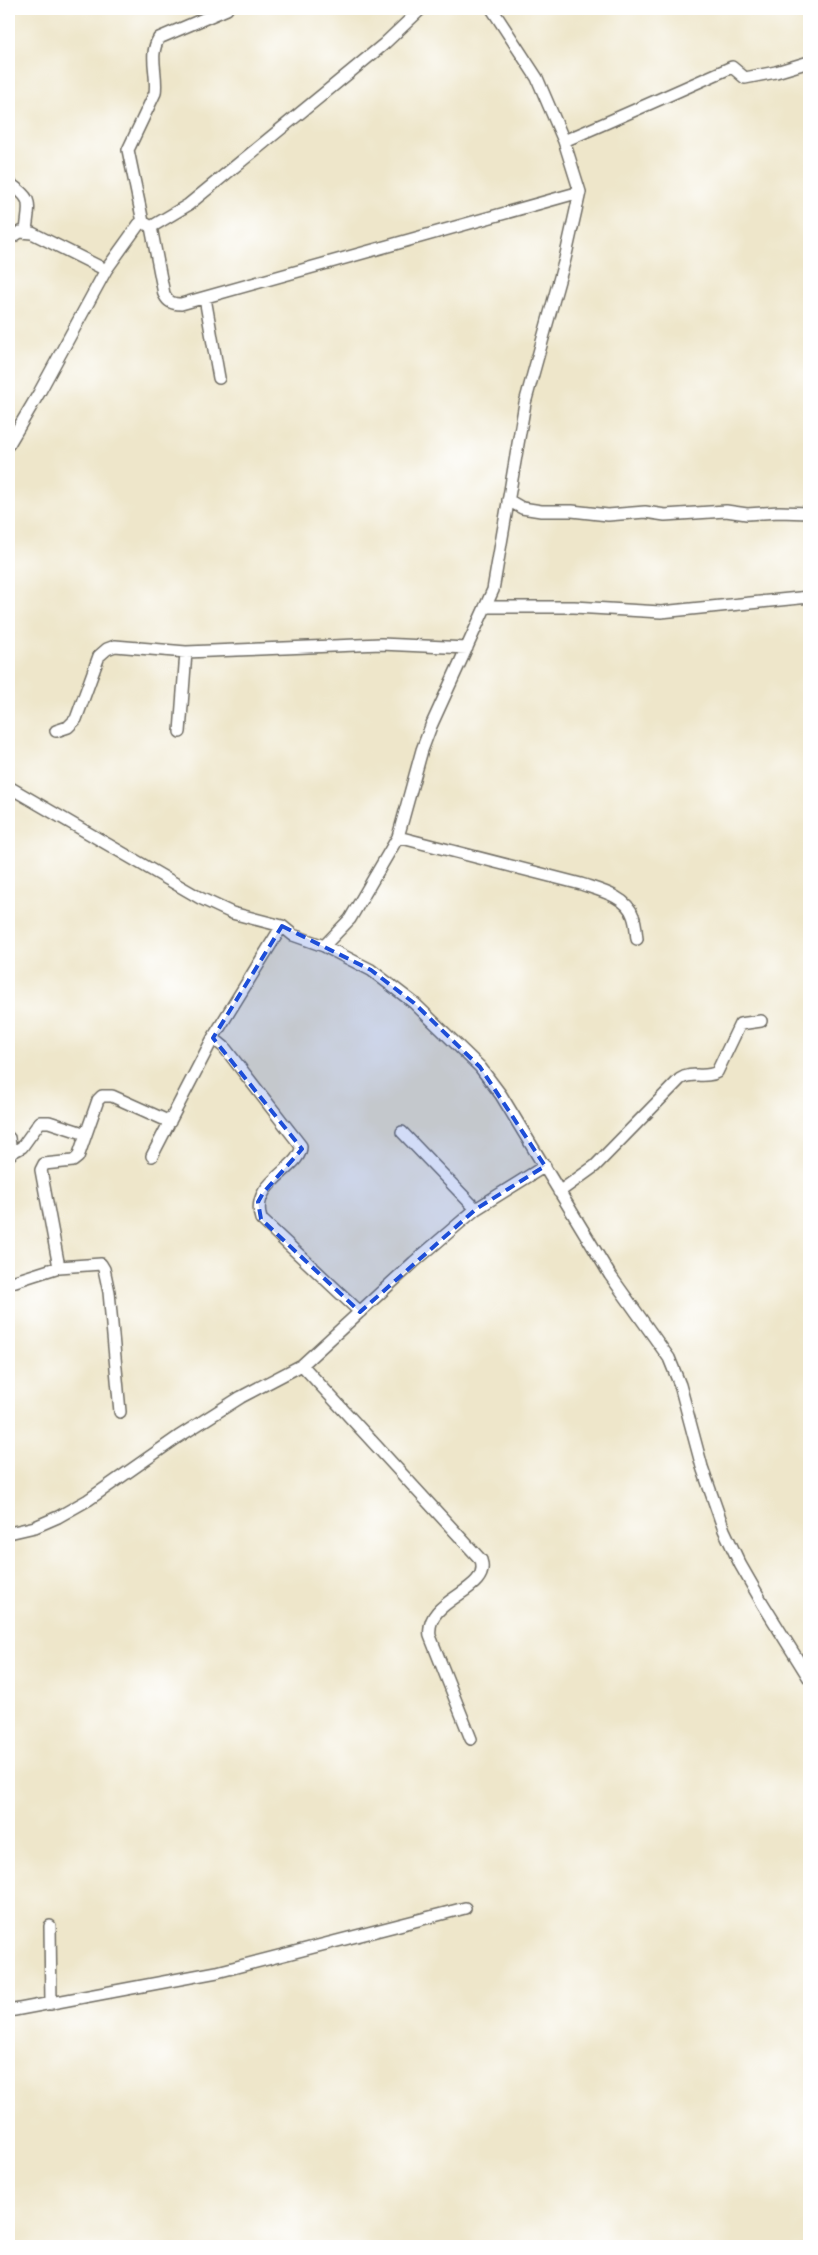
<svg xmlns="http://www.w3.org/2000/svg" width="818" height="2255" viewBox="0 0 818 2255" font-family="Caveat,sans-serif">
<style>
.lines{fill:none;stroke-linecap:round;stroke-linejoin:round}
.minor-casing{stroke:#6f6c63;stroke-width:14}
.minor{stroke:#fff;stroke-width:11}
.marked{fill:#1d4ed8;fill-opacity:0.2;stroke:#1d4ed8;stroke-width:4;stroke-dasharray:10 6;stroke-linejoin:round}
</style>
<rect width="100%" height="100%" fill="#fff"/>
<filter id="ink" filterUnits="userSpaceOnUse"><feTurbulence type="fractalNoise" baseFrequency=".02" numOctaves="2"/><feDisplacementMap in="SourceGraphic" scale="10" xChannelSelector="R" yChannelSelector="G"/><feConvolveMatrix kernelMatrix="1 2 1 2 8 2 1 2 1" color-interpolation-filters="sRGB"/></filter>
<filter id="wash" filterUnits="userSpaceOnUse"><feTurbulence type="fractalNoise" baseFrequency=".0096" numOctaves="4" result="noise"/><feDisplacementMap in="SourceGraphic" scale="20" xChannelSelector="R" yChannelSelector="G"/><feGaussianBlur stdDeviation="1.12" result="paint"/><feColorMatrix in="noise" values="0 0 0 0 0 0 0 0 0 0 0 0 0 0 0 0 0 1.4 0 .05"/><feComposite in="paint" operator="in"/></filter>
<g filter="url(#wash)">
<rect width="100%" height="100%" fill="#eee6ca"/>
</g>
<g filter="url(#ink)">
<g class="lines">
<defs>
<path id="minor" d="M564,141C620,117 676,92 732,67L745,78L776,72L809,62
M9,183C34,200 29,202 26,231
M143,222L128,150L155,93C158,73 148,56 159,38L227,9
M151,227L188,205L383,45L421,9
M9,239L20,232L32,233L106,270
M205,298L219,378
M9,444L39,393L106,270L139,224L143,222L151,227L164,294C168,302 172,304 181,304L580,192
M508,500L522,508L541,511H572L608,515L645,512L665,515L726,511L747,514L779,512L809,513
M485,607H574L661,612L809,597
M56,731L68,727L76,719L99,656L107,649L115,646L186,652L381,644L467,648
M180,732L186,652
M9,787L200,898L232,913L282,926L293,935L324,946L371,970L414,1003L480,1067L501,1095L610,1275L669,1358L680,1385L702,1467L724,1530L740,1564L763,1604L809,1678
M398,837L581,884C598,890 627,896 633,916C636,923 636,932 637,939
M282,926L213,1038L224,1047L301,1146C302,1169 249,1181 261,1219L360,1312
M324,946L350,919L398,837L422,750L431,726L493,590L525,403L565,259L580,192L564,141L537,78L492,9
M402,1132L476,1209
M9,1138L11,1154
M9,1154L22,1147L40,1122H49L86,1134
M152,1156L213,1038
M559,1192L595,1166L680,1079C692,1071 706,1079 717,1072L740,1024L761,1021
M59,1267L41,1170L44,1164L73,1161L78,1157L98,1100L102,1096H112L170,1122
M9,1283L59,1267L101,1264L104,1269L109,1292L120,1412
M302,1365L481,1560C492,1593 424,1597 430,1636L471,1739
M9,1533L35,1527L58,1517L88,1500L178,1437L241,1397L302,1365L414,1262L476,1209L545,1166
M50,1926L51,2004
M9,2011L217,1972L465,1908"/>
</defs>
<!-- minor casing -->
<use href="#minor" class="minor-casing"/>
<!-- minor -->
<use href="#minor" class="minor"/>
</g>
</g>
<!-- marked area -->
<path class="marked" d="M282,926L371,970L414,1003L480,1067L545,1166L476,1209L360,1312L261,1219L258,1202L263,1193L302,1149L213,1038Z"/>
<!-- margin -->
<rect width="818" height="2255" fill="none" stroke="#fff" stroke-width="30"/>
</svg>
